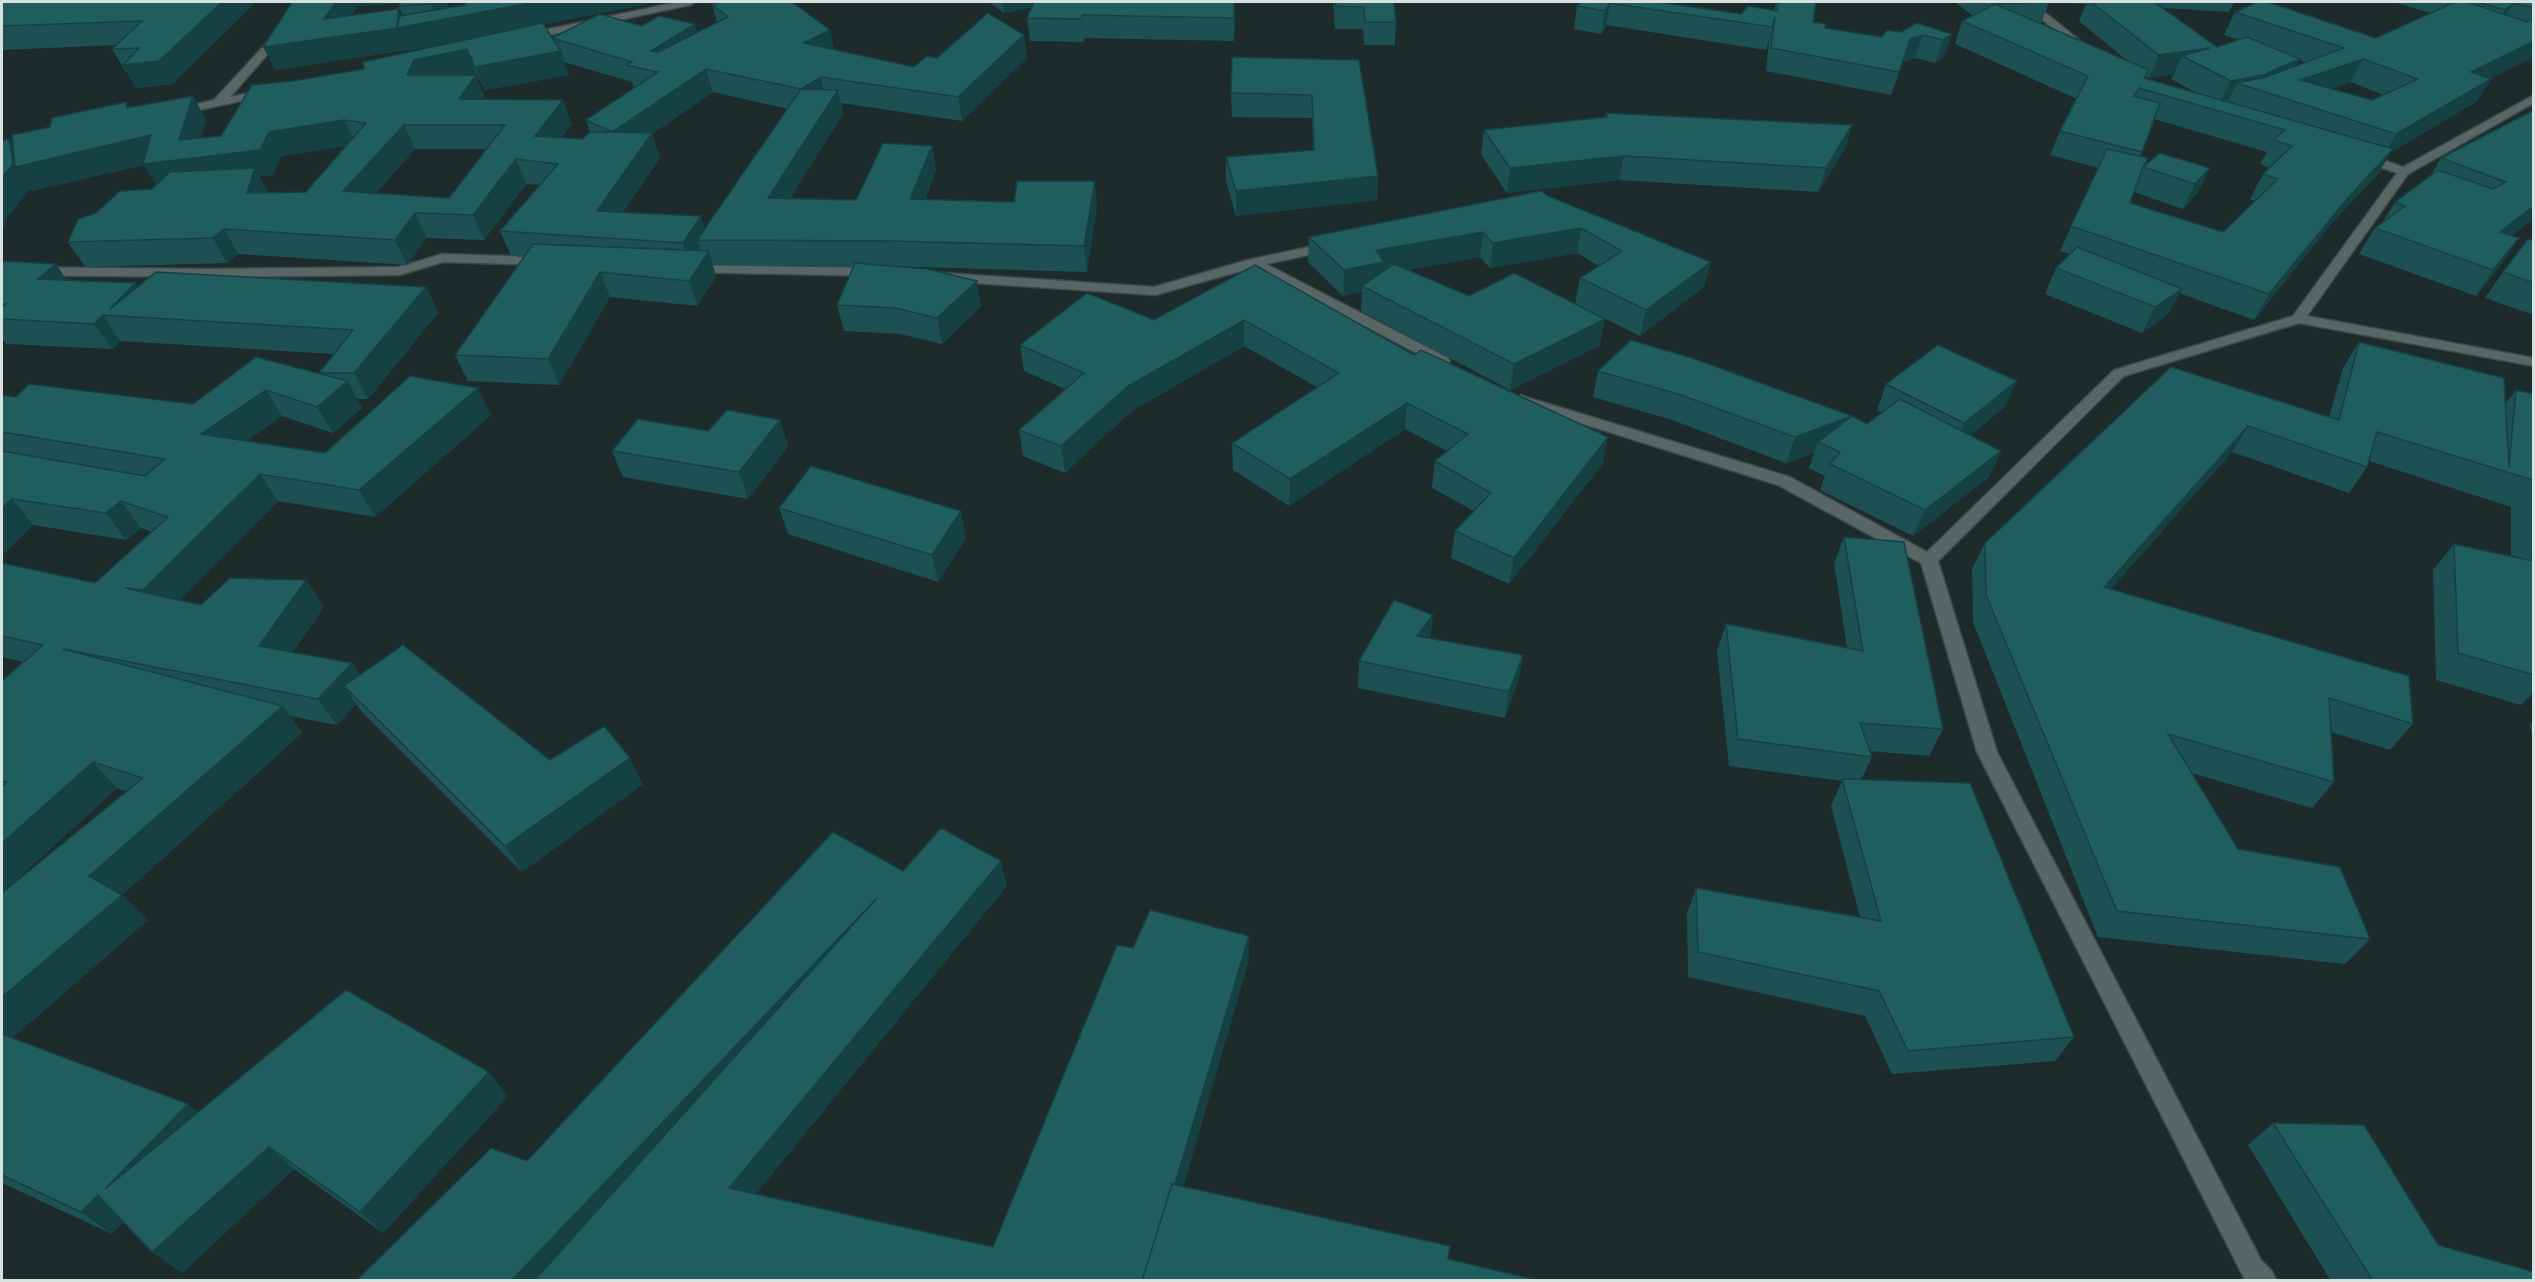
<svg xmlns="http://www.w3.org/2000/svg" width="2535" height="1282" viewBox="0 0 2535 1282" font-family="'Libre Baskerville',serif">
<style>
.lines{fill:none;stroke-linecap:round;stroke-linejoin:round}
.minor-casing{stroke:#3d4848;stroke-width:3}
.minor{fill:#586666;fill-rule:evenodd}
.wall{fill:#1c5052;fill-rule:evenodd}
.shaded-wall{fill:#164142}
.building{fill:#205d5f;stroke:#164142;stroke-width:1.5;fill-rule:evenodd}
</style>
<rect width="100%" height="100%" fill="#1e2b2b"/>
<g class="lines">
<defs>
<path id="minor" d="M304,2H314L230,97L269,89L275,92L273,94L176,115L172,114V110L214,100Z
M678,2H695L690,5L525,40L520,37L525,34Z
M2021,2H2032L2089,48V52H2081Z
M2534,95V103L2408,174L2307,316L2534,358V366L2299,323L2124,376L1938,561L1997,752L2261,1260L2272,1271L2276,1280H2245L1977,752L1921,563L1778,485L1516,403L1513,400L1521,395L1526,397L1790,477L1927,552L2114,370L2293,316L2397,173L2356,159V153H2364L2403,167Z
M1332,242L1337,243L1339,246L1337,249L1266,264L1448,358L1450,361L1448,364H1438L1252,268L1155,295L943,281L936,277L943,273L1154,287L1248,260Z
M442,254L547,257L554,261L547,265L443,262L400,275L208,277L2,275V267L208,269L399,267Z
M691,265L876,268L883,272L876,276L686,272L684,269Z"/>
</defs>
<!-- minor casing -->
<use href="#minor" class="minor-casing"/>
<!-- minor -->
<use href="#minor" class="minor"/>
</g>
<!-- wall -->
<path class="wall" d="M2,2H256L172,84L136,88L127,72H126L112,49L116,45L2,50Z
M292,2H448L446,9L465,5V2H658L544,24L552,38L642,26L697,32L717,22L712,4L835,50L914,67L937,58H1027L962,121L841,103L843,114L790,198L856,200L932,146L936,170L925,199L1097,206L1087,272L885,266L981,306L942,344L900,334L844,331L837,305L854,266L713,265L716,277L697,306L610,297L559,385L468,381L455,355L524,257L511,256L500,231L540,185L526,184L484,240L427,238L407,265L238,254L227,263L85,267L68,242L96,213L152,189L156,185L144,165L31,191L30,189L7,217L9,139L13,145L50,127L129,107L193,96L206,120L201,138L221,136L293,81L364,69L496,33L407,51V50L275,70ZM400,3L398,6L403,16H351L357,6ZM564,62L632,82L634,88L586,120L590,132L583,139L561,137L572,124L485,100L476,75H463L476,73L485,90L569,75ZM713,92L788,109L705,229L623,212L660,158L652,134ZM346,146L306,192L268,193L259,176L273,175L281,156ZM415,149H487L449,198L376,193Z
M989,2H1032V5L1235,11L1234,41L1084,38V42L1030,41L1027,18L1032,7L1004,13Z
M1333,2H1394L1396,22L1395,45H1364L1363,29H1335Z
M1580,2H1658L1741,14L1774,10L1776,2H1816L1813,22L1825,28L1882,37L1901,32L1952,34L1944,56L1935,63L1915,58L1903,62L1891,95L1766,71L1769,40L1766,50L1606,25L1602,34L1574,29L1577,6Z
M1955,2H2234L2229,12L2163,8L2217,47L2239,40L2224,35L2235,12L2376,38L2430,13L2397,3L2398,2H2534V57L2490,78L2491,79L2476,102L2390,153L2379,173L2330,225L2254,320L2179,293L2168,314L2142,333L2045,294L2056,268L2070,254L2060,251L2098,168L2050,155L2060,131L2077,99L1955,44L1962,21L1973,16ZM2049,2L2086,4L2079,21L2129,62L2041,24ZM2299,60L2305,62L2296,66ZM2174,74L2171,79L2197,93L2145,78L2146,76L2149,78ZM2350,82L2384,95L2372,100L2331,89ZM2154,119L2267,152L2260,164L2270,168L2263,174L2250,199L2255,201L2223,232L2130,203L2134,192L2183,209L2198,192L2210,168L2143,167L2140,157Z
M1359,60L1378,176L1377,200L1236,216L1226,181V157L1313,150L1312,118L1232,117L1231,93Z
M2534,110V218L2511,236L2519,238L2502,263L2476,296L2359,254L2375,228L2382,223L2395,202L2431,175L2441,158Z
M1606,113L1852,125L1845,149L1818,192L1619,180L1507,193L1481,154L1484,130L1605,117Z
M1548,196L1711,262L1704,287L1640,336L1575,304L1580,278L1599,266L1577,253L1490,268L1480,257L1408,270L1469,296L1600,345L1510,390L1361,311L1362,292L1343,296L1308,262L1309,237Z
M2534,241V315L2485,298L2503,272Z
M2,261L56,264L66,280L138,287H426L438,313L368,399H357L362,408L333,433L282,416L246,441L325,453L491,415L375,517L278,501L179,601L201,605L306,580L324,607L293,652L360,675L550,760L643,784L522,872L362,712L356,704L337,725L290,716L302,733L122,895L148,920L12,1038L198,1112L508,1096L383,1233L294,1169L182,1273L152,1252L123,1222L112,1234L2,1183V893L127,792L117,788L2,893V681L23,662L2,657V563L95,583L152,532L141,528L126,540L33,525L2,555V395L16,397L193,404L319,374L334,354L120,341L112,349L6,344L2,338Z
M1255,265L1603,463L1509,584L1451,558L1455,531L1474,511L1432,488L1435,461L1447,451L1405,429L1289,506L1233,470L1232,443L1317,387L1244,346L1130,412L1065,473L1023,456L1019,430L1065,389L1024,371L1020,345L1154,320Z
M2359,342L2505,404L2516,390L2534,394V692L2521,705L2436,680L2433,570L2454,544L2511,556V507L2369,461L2367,467L2349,493L2232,452L2111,589L2413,724L2390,750L2331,732L2334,782L2312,808L2191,773L2238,849L2370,939L2345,964L2098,937L1973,622L1972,569L1985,543L2171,367L2329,417L2343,368Z
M1598,371L1867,424L1882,413L1877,410L1886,384L2005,407L1970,435L2001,451L1989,477L1913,536L1820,490L1825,476L1809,468L1814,453L1786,463L1672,420L1593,397Z
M780,420L788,446L748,499L623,477L612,451Z
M779,508L966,538L938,582L788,534Z
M1844,537L1943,729L1929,756L1869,751L1872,757L1861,780L2074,1037L2055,1061L1892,1074L1865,1016L1688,977L1687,913L1696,888L1860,917L1831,806L1842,781L1729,766L1717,651L1726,624L1847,647L1834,563Z
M1433,615L1430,638L1523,655L1518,681L1505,718L1358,688L1359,661Z
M2534,720V749L2530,724Z
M2273,1123L2438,1245L2534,1281H2331L2248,1145Z"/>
<!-- shaded-wall -->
<path class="shaded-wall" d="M222,2H256L172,84L136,88L123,65Z
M336,2H414L357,6L338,36L398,9L405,26L438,20L431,4L432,2H448L443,19L535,2H658L407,51V50L275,70L263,47L324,19Z
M1003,2H1032V6L1004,13Z
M1234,2L1235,11L1234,41Z
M1610,3L1606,25L1602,34L1605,11Z
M2514,3L2500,25L2491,33L2505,10Z
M1775,17L1769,40L1766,50L1772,27Z
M695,24L701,47L658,73L651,51Z
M830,30L835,52L804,43Z
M1952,34L1944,56L1935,63L1943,40Z
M1024,35L1027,58L962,121L958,97Z
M1923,35L1915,58L1903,62L1891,95L1910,39Z
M2534,41V57L2457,95L2471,72Z
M2210,48L2182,56L2174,74L2149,78L2159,55Z
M467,49L476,73L424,83L407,75L414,60Z
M561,51L569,75L485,90L475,67Z
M2300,59L2288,82L2237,83L2227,103L2219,104L2231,81Z
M2363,59L2350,82L2294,101L2300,80Z
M706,69L713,92L652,134L660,158L606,236L597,211L612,132Z
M476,75L485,99L469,123L459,99Z
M821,77L826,100L801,89Z
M2491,79L2476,102L2390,153L2379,173L2330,225L2254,320L2269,294L2345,201L2382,158L2396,134Z
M838,90L843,114L775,223L768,198Z
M193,96L206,120L195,158L269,132L344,120L356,144L281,156L273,175L259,176L268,192L260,218L158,188L144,165L31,191L30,189L7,217L2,234V178L9,139L25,163L151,135L179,140Z
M563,100L572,124L544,160L535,136Z
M404,125L415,149L355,216L343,191Z
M1852,125L1845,149L1818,192L1826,168Z
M932,146L936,170L914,223L910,199Z
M1624,156L1619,180L1507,193L1510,168Z
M516,159L526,184L484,240L473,215Z
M2210,168L2198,192L2183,209L2195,184Z
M1378,176L1377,200L1236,216V191Z
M1095,181L1097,206L1087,272L1084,246Z
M2534,206V218L2483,258L2500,232Z
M415,213L427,238L407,265L395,240Z
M701,216L708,240H697L701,252L691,268L683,243Z
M1581,228L1577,253L1490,268L1493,243Z
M224,229L238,254L227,263L213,238Z
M1483,232L1480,257L1383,274L1362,286V292L1343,296L1344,270L1376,250Z
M2519,238L2502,263L2476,296L2493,270Z
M709,251L716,277L697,306L689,281Z
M1711,262L1704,287L1640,336L1646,310Z
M56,264L73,290L38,279Z
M600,272L610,297L559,385L548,359Z
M977,281L981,306L942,344L937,318Z
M135,283L152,308L109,310Z
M426,287L438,313L368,399L354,373Z
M2182,289L2168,314L2142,333L2155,307Z
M103,315L120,341L112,349L94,324Z
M1605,319L1600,345L1510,390L1514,364Z
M1244,320V346L1130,412L1065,473L1061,446L1128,386Z
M348,381L362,408L333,433L317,407Z
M2017,381L2005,407L1953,449L1964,423Z
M478,388L491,415L375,517L359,490Z
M266,390L282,416L218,461L201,434Z
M1407,403L1405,429L1289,506L1290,479Z
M1852,416L1818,442L1814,453L1786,463L1795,437Z
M780,420L788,446L748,499L739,472Z
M2248,426L2232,452L2089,614L2104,587Z
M1608,437L1603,463L1509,584L1514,558Z
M2001,451L1989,477L1913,536L1925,510Z
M260,474L278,501L164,617L143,590Z
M12,499L33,525L2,555V508Z
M121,501L141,528L126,540L106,513Z
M961,511L966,538L938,582L932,555Z
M306,580L324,607L279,672L259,646Z
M1433,615L1430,641L1417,636Z
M1523,655L1518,681L1505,718L1509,692Z
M352,663L370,689L344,686L356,704L337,725L318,699Z
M283,706L302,733L115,901L89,876Z
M630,758L643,784L522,872L505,846Z
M93,762L117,788L2,893V843Z
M1001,861L1007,886L743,1210L729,1188Z
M122,895L148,920L2,1047V997Z
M877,898L551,1281H511Z
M1249,936V961L1156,1281H1147Z
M489,1072L508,1096L383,1233L360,1212Z
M188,1104L215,1127L105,1189Z
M269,1147L294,1169L182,1273L152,1252Z
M98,1195L128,1217L112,1234L81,1212Z"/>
<!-- building -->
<path class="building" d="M2,2H222L159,61L123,65L139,48L112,49L142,21L2,26Z
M292,2H336L324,19L398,9L397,28L263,47Z
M401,2H432L431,4L398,6Z
M465,2H535L397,28L400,16L465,5Z
M721,2H792L830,30L804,43L914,67L927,56L937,58L988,13L1024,35L958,97L821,77L801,89L706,69L612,132L652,133L597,211L701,216L683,243L500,231L558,164L516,159L473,215L415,213L395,240L224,229L213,238L68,242L78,219L96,213L120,191L152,189L170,172L255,168L247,193L306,192L366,123L344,120L269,132L260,150L143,164L151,135L15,167L12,135L50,127L52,118L126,102L127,108L193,96L179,140L221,136L252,85L293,81L364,69L363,62L543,23L552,38L600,14L642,26L659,16L695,24L651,51L658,52L728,17L712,4ZM552,38L632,62L626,65L658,72L586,120L612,132H590L583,139L535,136L563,100L459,99L476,75H407L414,60L467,49L475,67L561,51ZM404,125H505L449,198L343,191Z
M1034,2H1234V18L1082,15V19L1027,18Z
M1335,2H1394L1396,22H1365L1364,7L1336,6Z
M1580,2H1658L1741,14L1748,6L1777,11L1778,2H1816L1813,22L1826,24L1825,28L1882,37L1887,30L1901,32L1917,23L1952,34L1943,40L1923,35L1910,39L1899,72L1771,48L1775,17L1772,27L1610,3L1605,11L1577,6Z
M1991,2H2049L1995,4L2149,70L2144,78L2393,149L2345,201L2269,294L2071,226L2107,149L2148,158L2143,167L2160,153L2210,168L2195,184L2143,167L2130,203L2223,232L2278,179L2263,174L2292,146L2273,140L2285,130L2139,88L2134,96L2160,103L2142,152L2060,131L2088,76L1962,21L1995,4Z
M2091,2H2154L2217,47L2247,37L2300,59L2263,75L2231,81L2182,56L2210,48L2159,55Z
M2257,2H2268L2376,38L2455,2H2467L2527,22L2534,18V41L2471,72L2491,79L2396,134L2237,83L2266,77L2344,48L2235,12ZM2363,59L2418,79L2372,100L2300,80Z
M2477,2H2534V8L2514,3L2505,10Z
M1232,57L1359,60L1378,176L1236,191L1226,157L1314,150L1312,95L1231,93Z
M801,89L838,90L768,198L856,200L883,143L932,146L910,199L1014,202L1017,181H1095L1084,246L891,241L697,240Z
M2534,110V206L2500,232L2519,238L2493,270L2375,228L2405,206L2395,202L2438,170L2493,189L2506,182L2441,158Z
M1606,113L1852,125L1826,168L1624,156L1510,168L1484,130L1607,117Z
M9,139L13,164L2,178V141Z
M1541,191L1548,196L1711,262L1646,310L1580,278L1622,251L1581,228L1493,243L1483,232L1376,250L1384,262L1344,270L1309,237Z
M2528,239L2534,241V283L2503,272Z
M533,244L709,251L689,281L600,272L548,359L455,355Z
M2077,247L2182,289L2155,307L2056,268Z
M2,261L56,264L38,279L135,283L109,310L156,272L426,287L354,373H319L353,330L103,315L94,324L2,319V307L6,304H2Z
M855,263L927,269L977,281L937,318L895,308L837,305Z
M1394,264L1469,296L1514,273L1605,319L1514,364L1362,286Z
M1255,265L1414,355L1421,350L1608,437L1514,558L1455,531L1491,493L1435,461L1468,434L1407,403L1290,479L1232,443L1339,373L1244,320L1128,386L1061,446L1019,430L1084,373L1020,345L1087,293L1154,320Z
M1631,340L1692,358L1852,416L1867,424L1900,399L2001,451L1925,510L1830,464L1840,452L1818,442L1852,416L1795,437L1678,394L1598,371Z
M2359,342L2504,378L2509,467L2516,390L2534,394V675L2458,653L2454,544L2533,561V480L2377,432L2367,467L2248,426L2104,587L2409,676L2413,724L2329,698L2334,782L2168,734L2238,849L2340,867L2370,939L2117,911L1986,595L1985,543L2171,367L2339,420Z
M1938,345L2017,381L1964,423L1886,384Z
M256,357L348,381L317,407L266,390L201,434L325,453L410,376L478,388L359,490L260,474L143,590L125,588L201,605L230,578L306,580L259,646L352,663L318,699L63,649L283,706L89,876L122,895L2,997V893L143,778L93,762L2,843V786L7,782L2,781V681L43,645L2,636V563L95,583L168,517L121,501L106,513L12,499L2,508V451L145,476L165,459L2,432V395L16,397L29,384L193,404Z
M727,410L780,420L739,472L612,451L638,419L708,431Z
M811,466L961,511L932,555L779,508Z
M1844,537L1904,542L1943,729L1860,723L1872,757L1738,739L1726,624L1863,651Z
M1394,600L1433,615L1417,636L1523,655L1509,692L1359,661Z
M403,645L550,760L604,726L630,758L505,846L344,686Z
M1842,779L1970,783L2074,1037L1908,1051L1879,991L1698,952L1696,888L1881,921Z
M941,828L1001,861L729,1188L993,1247L1117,945L1133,948L1150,910L1249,936L1175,1184H1172L1142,1281H534L877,898L511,1281H356L491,1148L527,1161L833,832L903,871Z
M346,990L489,1072L360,1212L269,1147L152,1252L98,1195L81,1212L2,1175V1034L188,1104L105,1189Z
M2273,1123L2364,1125L2438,1245L2534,1272V1281H2373Z
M1172,1184L1450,1246L1448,1259L1541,1281H1142Z"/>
<!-- border -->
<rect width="2535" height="1282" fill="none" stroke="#d8e0e0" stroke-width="6"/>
</svg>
